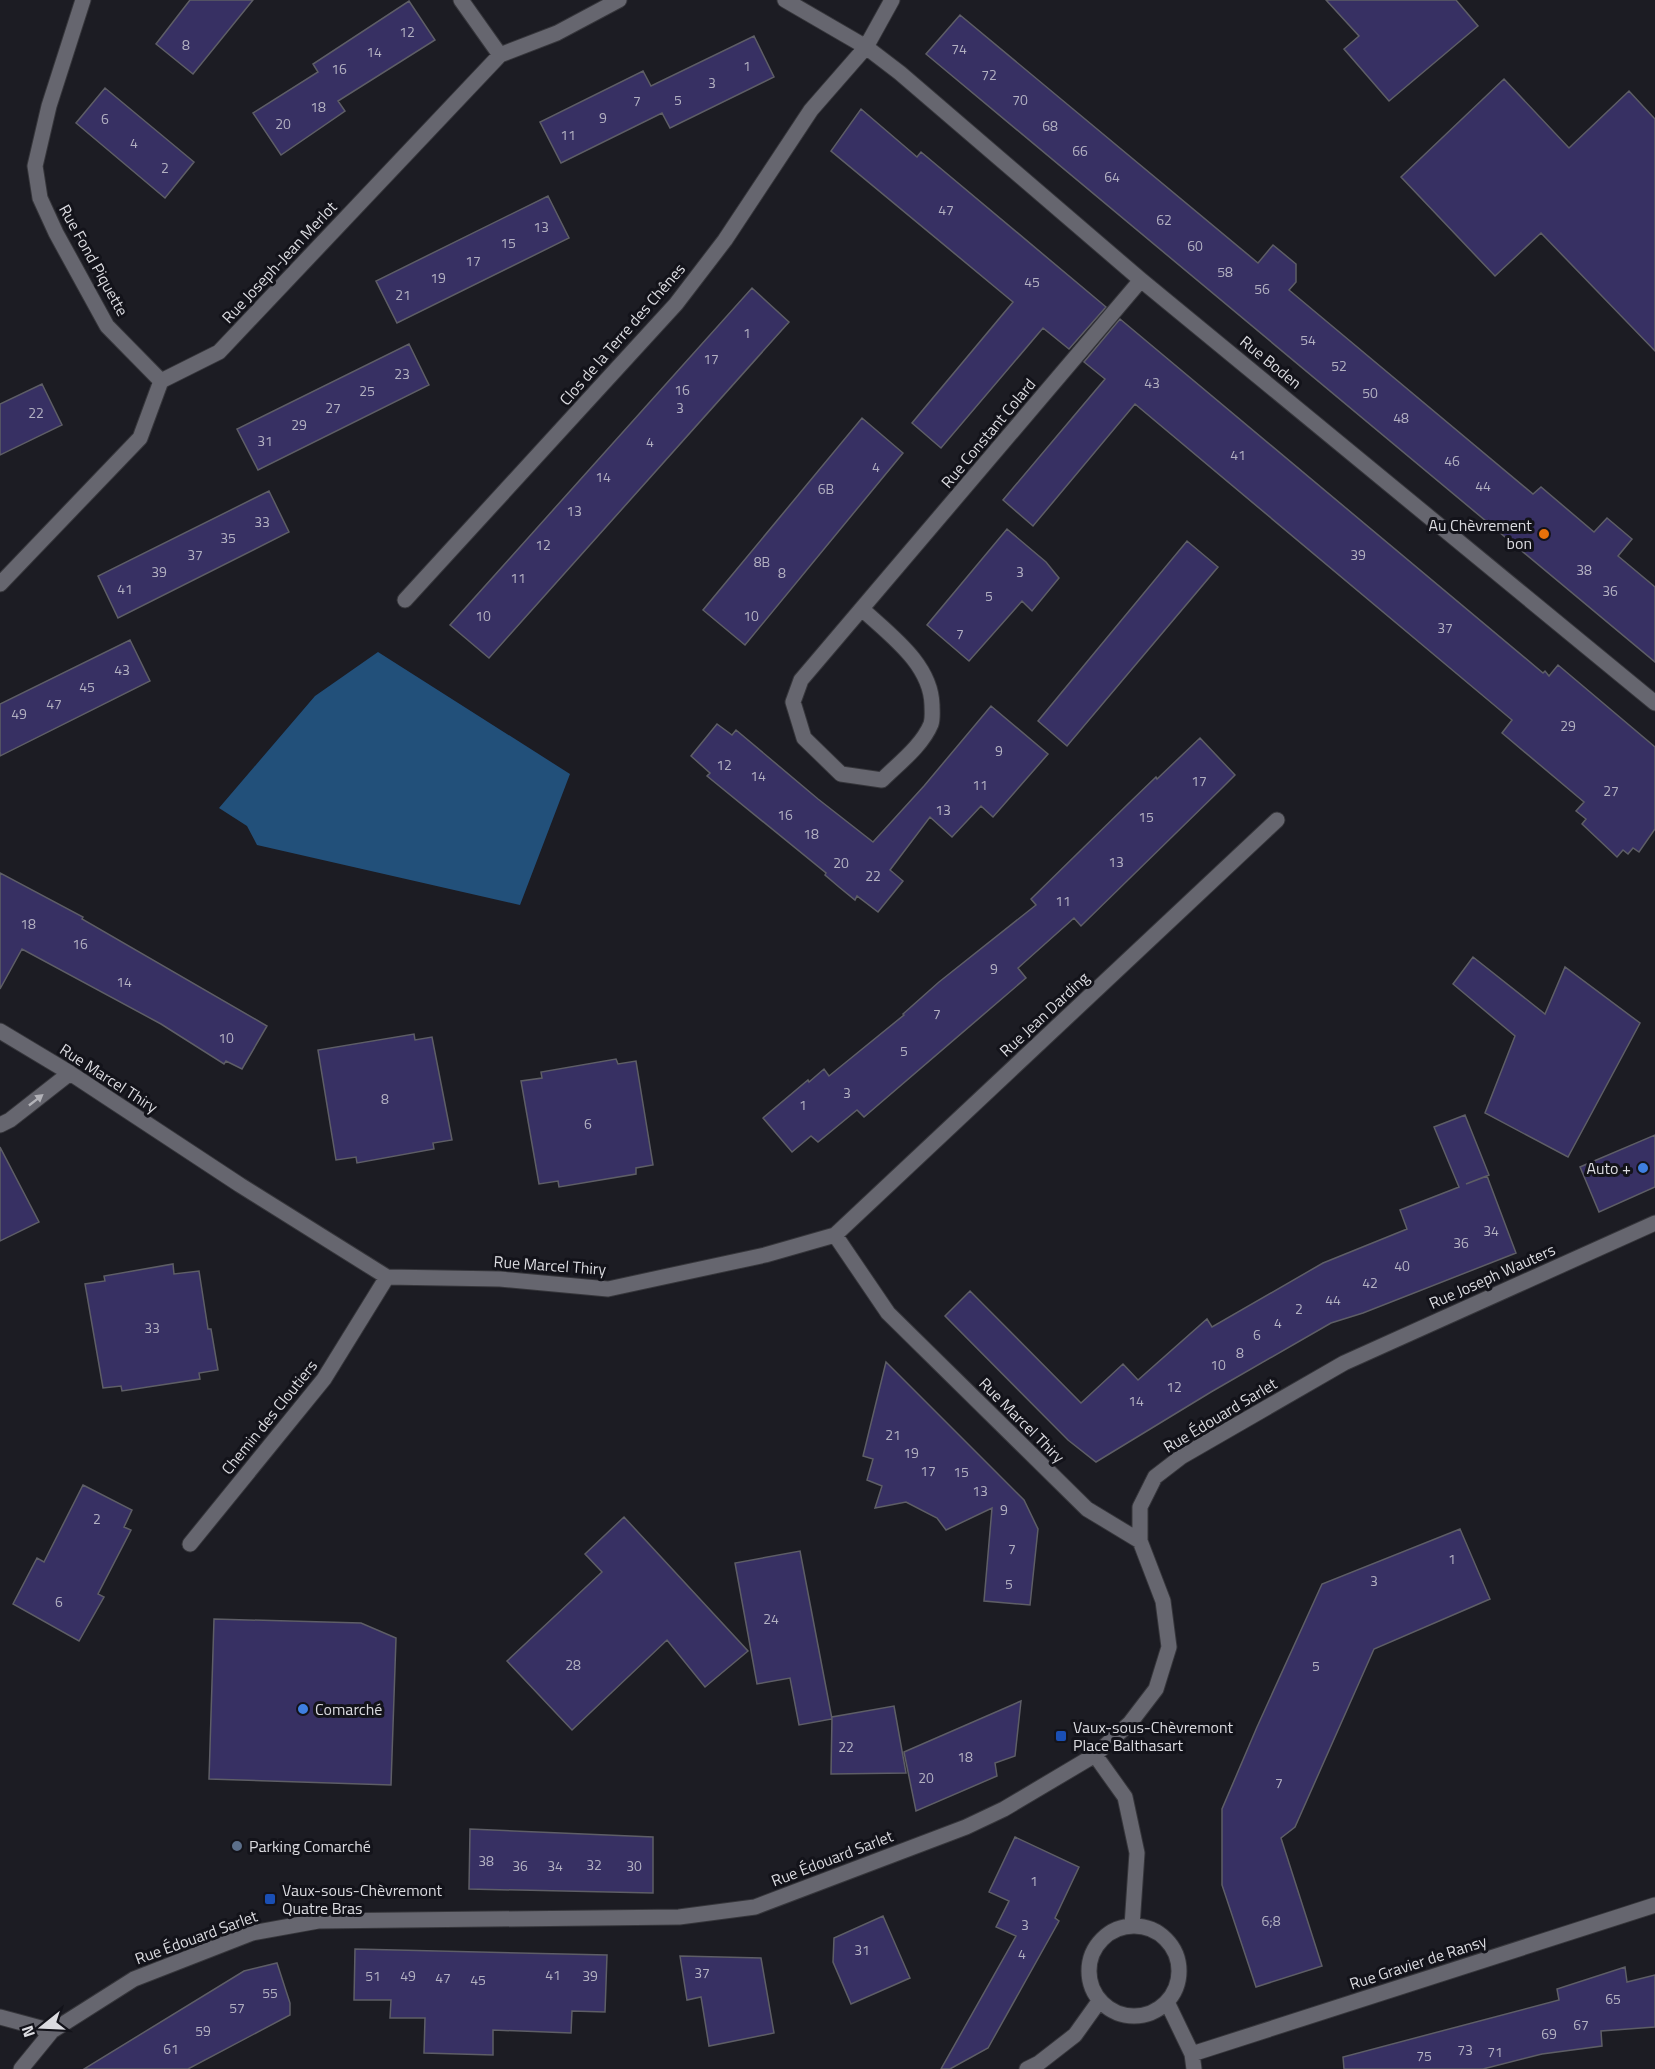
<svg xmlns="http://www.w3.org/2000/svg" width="1655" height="2069" viewBox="0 0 1655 2069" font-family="'Titillium Web',sans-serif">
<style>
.water{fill:#22507a}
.building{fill:#373063;stroke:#5e5e66;stroke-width:1.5}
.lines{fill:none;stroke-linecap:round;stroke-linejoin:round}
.street-casing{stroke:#36363b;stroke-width:17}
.street{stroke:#66666f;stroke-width:15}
.oneway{fill:#b2b2b8}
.food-dot{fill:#e8710a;stroke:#13131a;stroke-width:2}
.shop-dot{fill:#3f7fe0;stroke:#13131a;stroke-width:2}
.transit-dot{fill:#1a4fb4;stroke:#13131a;stroke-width:2}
.service-dot{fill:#5c6f8a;stroke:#13131a;stroke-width:2}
.labels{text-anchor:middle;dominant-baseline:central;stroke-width:6;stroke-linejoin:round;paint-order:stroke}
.number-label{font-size:14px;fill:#b2b0c1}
.street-label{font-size:16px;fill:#dbdbe0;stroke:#13131a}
.poi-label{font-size:16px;fill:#dbdbe0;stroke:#13131a;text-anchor:start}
</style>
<rect width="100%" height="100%" fill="#1c1c23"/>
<!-- water -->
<path class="water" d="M378,652L570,774L520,905L257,845L247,826L219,808L315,696Z"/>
<!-- building -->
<path class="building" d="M190,0H253L193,74L156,44Z
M1326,0H1456L1478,26L1389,101L1344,49L1359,36Z
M409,1L435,40L338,101L345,111L281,155L253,113L318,72L313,64Z
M960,15L1258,263L1273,245L1296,264V282L1289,290L1533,494L1541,487L1594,532L1607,518L1632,539L1618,556L1655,587V662L926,54Z
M754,36L774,77L670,128L662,113L561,163L540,122L643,71L651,86Z
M1504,79L1569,148L1629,91L1655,119V351L1541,233L1495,276L1401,177Z
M105,88L194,162L165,198L76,123Z
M861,109L917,157L921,152L1106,307L1069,349L1043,328L941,448L912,423L1013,302L831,151Z
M548,196L569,238L397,323L376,281Z
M752,288L789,322L489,658L450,625Z
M1120,319L1543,673L1545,671L1549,676L1558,665L1655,747V829L1639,852L1633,848L1628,854L1623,850L1617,857L1582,824L1586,819L1576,811L1584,802L1502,733L1512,720L1135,404L1033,526L1003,500L1105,379L1084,362Z
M409,344L429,385L258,470L237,429Z
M42,384L62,425L0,455V404Z
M862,418L903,453L745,645L703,610Z
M269,491L289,532L118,618L98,576Z
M1007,529L1046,562L1059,578L1032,611L1022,601L969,661L927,625Z
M1187,541L1218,567L1067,746L1038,721Z
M130,640L150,681L0,756V704Z
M991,706L1048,754L993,817L981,806L952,837L930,817L890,870L903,881L878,912L857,896L855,900L839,887L825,875L826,873L707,776L710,773L691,756L717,724L732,735L736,730L818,799L873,842L924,786Z
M1200,738L1235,775L1222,788L1081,926L1074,918L1018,968L1026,978L864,1117L857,1110L818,1142L811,1136L792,1152L763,1118L808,1080L809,1082L824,1069L829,1076L904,1015L903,1014L939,982L1036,905L1031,899L1128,804L1156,777L1157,779Z
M0,873L83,917L82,919L267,1026L242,1069L226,1061L224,1064L161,1024L22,949L0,989Z
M1473,957L1545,1014L1565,967L1640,1023L1568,1157L1485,1113L1515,1036L1453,984Z
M414,1034L415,1040L432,1037L452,1140L433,1143L434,1149L357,1163L356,1157L336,1160L318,1050Z
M616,1059L618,1064L636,1061L653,1165L636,1168V1174L559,1187L558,1181L539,1184L521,1081L542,1078L541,1072Z
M1465,1115L1489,1175L1466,1184L1487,1176L1516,1253L1363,1313L1331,1323L1211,1392L1096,1462L1068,1440L945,1316L970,1291L1081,1403L1123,1364L1138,1380L1207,1319L1212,1327L1323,1263L1407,1229L1400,1210L1459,1187L1434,1127Z
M1655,1135V1187L1599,1212L1580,1167Z
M0,1147L39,1222L0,1241Z
M173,1264L174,1274L199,1271L208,1329H211L218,1370L199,1373L200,1379L122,1391L121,1386L103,1388L85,1284L105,1281L104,1276Z
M886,1362L1024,1500L1038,1529L1030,1605L984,1601L992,1508L946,1530L937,1518L906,1502L875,1508L882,1486L867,1480L873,1459L863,1456Z
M83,1485L132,1510L124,1527L131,1530L98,1594L104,1597L79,1641L13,1604L37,1558L44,1562Z
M624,1517L748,1651L705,1687L667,1640L572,1730L507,1661L602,1572L585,1554Z
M1460,1529L1490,1599L1374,1649L1295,1827L1281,1838L1322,1966L1256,1987L1222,1885V1809L1257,1727L1322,1584Z
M800,1551L832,1719L799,1725L790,1678L757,1684L735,1563Z
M214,1619L361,1623L396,1638L391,1785L209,1779Z
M1021,1701L1015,1756L995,1763L997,1776L916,1811L904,1752Z
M894,1706L906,1773L831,1774L832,1717Z
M470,1829L653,1837V1893L469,1889Z
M1015,1837L1079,1867L1055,1918L1059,1921L988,2048L950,2069H941L1016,1936L996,1927L1009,1901L989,1892Z
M883,1916L910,1978L851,2004L833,1962L834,1938Z
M355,1949L607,1955L605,2012L572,2011L571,2033L493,2030V2055L424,2053L425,2018H390L391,2000H354Z
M680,1956L761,1958L774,2033L709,2046L701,1997L687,2000Z
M277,1963L290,2003V2015L188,2069H84L244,1971Z
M1625,1967L1627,1982L1655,1975V2027L1601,2031L1602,2046L1542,2054L1483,2069H1344L1343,2057L1559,2000L1557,1989Z"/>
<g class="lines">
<defs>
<path id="street" d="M83,0L49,106L35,166L40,198L56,233L107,326L161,381
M461,0L500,55
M785,0L866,47L900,73L1141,280L1655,703
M0,584L140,438L161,381L219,352L500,55L557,33L619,0
M405,600L676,304L725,240L811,110L866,47L892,0
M862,609C890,635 931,664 932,705C932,711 933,718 931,724C922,746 898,764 882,780L841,774L804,738L793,702L801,680L1141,280
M0,1031L70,1073L240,1185L387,1277L500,1279L608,1289L765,1255L835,1235L888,1313L1087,1509L1140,1541
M0,1125L10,1120L70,1073
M835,1235L1277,820
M190,1544L324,1379L387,1277
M1095,1755L1125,1797L1137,1853L1132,1926
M1089 1971a45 45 0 1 1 90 0a45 45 0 1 1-90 0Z
M1167,2002L1192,2054L1194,2069
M0,2017L52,2031
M1192,2054L1655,1905
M21,2069L52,2031L134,1979L252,1933L318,1921L679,1917L755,1907L966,1827L1004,1809L1095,1755L1130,1723L1156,1689L1169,1647L1163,1601L1140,1541V1507L1155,1477L1181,1457L1344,1363L1655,1223
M1027,2069L1039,2063L1075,2035L1100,2000"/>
</defs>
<!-- street casing -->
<use href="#street" class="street-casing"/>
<!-- street -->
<use href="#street" class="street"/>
</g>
<!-- one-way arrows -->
<defs><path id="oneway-solid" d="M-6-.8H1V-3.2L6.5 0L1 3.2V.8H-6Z" transform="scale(1.5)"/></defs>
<use class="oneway" href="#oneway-solid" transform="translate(36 1100) rotate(-38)"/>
<!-- markers -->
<circle class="food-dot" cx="1544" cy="534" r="6"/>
<g class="shop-dot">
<circle cx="1643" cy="1168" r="6"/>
<circle cx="303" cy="1709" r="6"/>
</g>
<g class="transit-dot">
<rect x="1055" y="1730" width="12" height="12" rx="3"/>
<rect x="264" y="1893" width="12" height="12" rx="3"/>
</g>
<circle class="service-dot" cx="237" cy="1846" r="6"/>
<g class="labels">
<!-- number labels -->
<g class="number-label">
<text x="407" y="31">12</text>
<text x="186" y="44">8</text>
<text x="959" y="48">74</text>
<text x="374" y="51">14</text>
<text x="747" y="65">1</text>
<text x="339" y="68">16</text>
<text x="989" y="74">72</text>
<text x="712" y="82">3</text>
<text x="678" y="99">5</text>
<text x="1020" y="99">70</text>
<text x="637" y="100">7</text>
<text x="318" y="106">18</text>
<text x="603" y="117">9</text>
<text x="105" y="118">6</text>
<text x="283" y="123">20</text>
<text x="1050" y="125">68</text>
<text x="568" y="134">11</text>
<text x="134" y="142">4</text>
<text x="1080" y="150">66</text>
<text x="165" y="167">2</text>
<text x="1112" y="176">64</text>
<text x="946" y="209">47</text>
<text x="1164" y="219">62</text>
<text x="541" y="226">13</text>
<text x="508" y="242">15</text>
<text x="1195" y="245">60</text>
<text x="473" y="260">17</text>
<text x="1225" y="271">58</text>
<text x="438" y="277">19</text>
<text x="1032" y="281">45</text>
<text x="1262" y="288">56</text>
<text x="403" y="294">21</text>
<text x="747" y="332">1</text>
<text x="1308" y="339">54</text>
<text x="711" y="358">17</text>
<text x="1339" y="365">52</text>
<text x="402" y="373">23</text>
<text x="1152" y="382">43</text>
<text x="682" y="389">16</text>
<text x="367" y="390">25</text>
<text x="1370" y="392">50</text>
<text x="333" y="407">27</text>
<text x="680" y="407">3</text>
<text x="36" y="412">22</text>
<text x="1401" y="417">48</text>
<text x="299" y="424">29</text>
<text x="265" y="440">31</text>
<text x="650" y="441">4</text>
<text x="1238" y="454">41</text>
<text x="1452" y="460">46</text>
<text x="876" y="466">4</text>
<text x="603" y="476">14</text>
<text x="1483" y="485">44</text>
<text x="826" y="488">6B</text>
<text x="574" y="510">13</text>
<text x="262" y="521">33</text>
<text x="228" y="537">35</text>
<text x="543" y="544">12</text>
<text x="195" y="554">37</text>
<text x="1358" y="554">39</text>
<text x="762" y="561">8B</text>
<text x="1584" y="569">38</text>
<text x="159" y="571">39</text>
<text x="1020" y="571">3</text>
<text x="782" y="572">8</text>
<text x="518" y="577">11</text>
<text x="125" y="588">41</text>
<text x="1610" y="590">36</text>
<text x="989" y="595">5</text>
<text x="483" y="615">10</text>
<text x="751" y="615">10</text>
<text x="1445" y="627">37</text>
<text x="960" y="633">7</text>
<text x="122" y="669">43</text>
<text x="87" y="686">45</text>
<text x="54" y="703">47</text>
<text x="19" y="713">49</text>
<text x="1568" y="725">29</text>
<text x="999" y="750">9</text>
<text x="724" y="764">12</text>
<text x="758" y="775">14</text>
<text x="1199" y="780">17</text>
<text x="980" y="784">11</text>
<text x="1611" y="790">27</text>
<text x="943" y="809">13</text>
<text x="785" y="814">16</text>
<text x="1146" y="816">15</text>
<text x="811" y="833">18</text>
<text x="1116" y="861">13</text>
<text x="841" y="862">20</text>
<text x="873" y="875">22</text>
<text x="1063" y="900">11</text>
<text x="28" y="923">18</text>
<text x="80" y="943">16</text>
<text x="994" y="968">9</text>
<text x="124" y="981">14</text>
<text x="937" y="1013">7</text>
<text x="226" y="1037">10</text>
<text x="904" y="1050">5</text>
<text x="847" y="1092">3</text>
<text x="385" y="1098">8</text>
<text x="803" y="1104">1</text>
<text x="588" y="1123">6</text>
<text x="1491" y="1230">34</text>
<text x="1461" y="1242">36</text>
<text x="1402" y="1265">40</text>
<text x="1370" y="1282">42</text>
<text x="1333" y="1299">44</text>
<text x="1299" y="1308">2</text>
<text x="1278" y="1322">4</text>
<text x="152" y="1327">33</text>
<text x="1257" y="1334">6</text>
<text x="1240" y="1352">8</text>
<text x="1218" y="1364">10</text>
<text x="1174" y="1386">12</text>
<text x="1136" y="1400">14</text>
<text x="893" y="1434">21</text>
<text x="911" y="1452">19</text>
<text x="928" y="1470">17</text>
<text x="961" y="1471">15</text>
<text x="980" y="1490">13</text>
<text x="1004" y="1509">9</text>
<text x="97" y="1518">2</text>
<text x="1012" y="1548">7</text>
<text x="1452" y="1558">1</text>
<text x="1374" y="1580">3</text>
<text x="1009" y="1583">5</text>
<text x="59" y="1601">6</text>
<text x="771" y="1618">24</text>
<text x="573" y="1664">28</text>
<text x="1316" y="1665">5</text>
<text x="846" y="1746">22</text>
<text x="965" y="1756">18</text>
<text x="926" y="1777">20</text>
<text x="1279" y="1782">7</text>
<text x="486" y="1860">38</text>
<text x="594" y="1864">32</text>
<text x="520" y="1865">36</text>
<text x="555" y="1865">34</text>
<text x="634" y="1865">30</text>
<text x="1034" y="1880">1</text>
<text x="1271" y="1920">6;8</text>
<text x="1025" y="1924">3</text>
<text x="862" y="1949">31</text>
<text x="1022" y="1953">4</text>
<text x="702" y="1972">37</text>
<text x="553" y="1974">41</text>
<text x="373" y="1975">51</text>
<text x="408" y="1975">49</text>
<text x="590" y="1975">39</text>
<text x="443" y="1977">47</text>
<text x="478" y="1979">45</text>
<text x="270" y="1992">55</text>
<text x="1613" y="1998">65</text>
<text x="237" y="2007">57</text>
<text x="1581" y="2024">67</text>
<text x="203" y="2030">59</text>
<text x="1549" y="2033">69</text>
<text x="171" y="2048">61</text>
<text x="1465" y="2049">73</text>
<text x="1495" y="2051">71</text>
<text x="1424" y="2055">75</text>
</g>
<!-- street labels -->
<g class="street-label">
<text transform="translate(94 260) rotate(61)">Rue Fond Piquette</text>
<text transform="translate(279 262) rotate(-47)">Rue Joseph-Jean Merlot</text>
<text transform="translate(622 334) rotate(-49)">Clos de la Terre des Chênes</text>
<text transform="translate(1271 362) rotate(39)">Rue Boden</text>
<text transform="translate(988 433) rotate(-50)">Rue Constant Colard</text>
<text transform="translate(1044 1014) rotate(-43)">Rue Jean Darding</text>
<text transform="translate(109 1078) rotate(33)">Rue Marcel Thiry</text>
<text transform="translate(550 1265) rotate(4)">Rue Marcel Thiry</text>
<text transform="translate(1492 1276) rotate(-24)">Rue Joseph Wauters</text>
<text transform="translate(1220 1415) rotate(-31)">Rue Édouard Sarlet</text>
<text transform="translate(269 1417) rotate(-51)">Chemin des Cloutiers</text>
<text transform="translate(1022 1420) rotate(45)">Rue Marcel Thiry</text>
<text transform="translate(832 1858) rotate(-21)">Rue Édouard Sarlet</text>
<text transform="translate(196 1937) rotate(-20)">Rue Édouard Sarlet</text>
<text transform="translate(1418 1962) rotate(-18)">Rue Gravier de Ransy</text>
</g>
<!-- poi labels -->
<g class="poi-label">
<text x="1532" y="525" text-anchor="end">Au Chèvrement<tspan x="1532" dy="18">bon</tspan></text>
<text x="1631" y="1168" text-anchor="end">Auto +</text>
<text x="315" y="1709">Comarché</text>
<text x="1073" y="1727">Vaux-sous-Chèvremont<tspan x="1073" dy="18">Place Balthasart</tspan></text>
<text x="249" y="1846">Parking Comarché</text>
<text x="282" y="1890">Vaux-sous-Chèvremont<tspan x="282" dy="18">Quatre Bras</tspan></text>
</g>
</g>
<!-- north arrow -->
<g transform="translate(42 2027) rotate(252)" stroke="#13131a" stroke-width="4.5" paint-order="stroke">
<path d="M0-4.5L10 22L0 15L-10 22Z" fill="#dbdbe0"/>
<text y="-9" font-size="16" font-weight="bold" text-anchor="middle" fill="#dbdbe0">N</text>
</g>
</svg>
